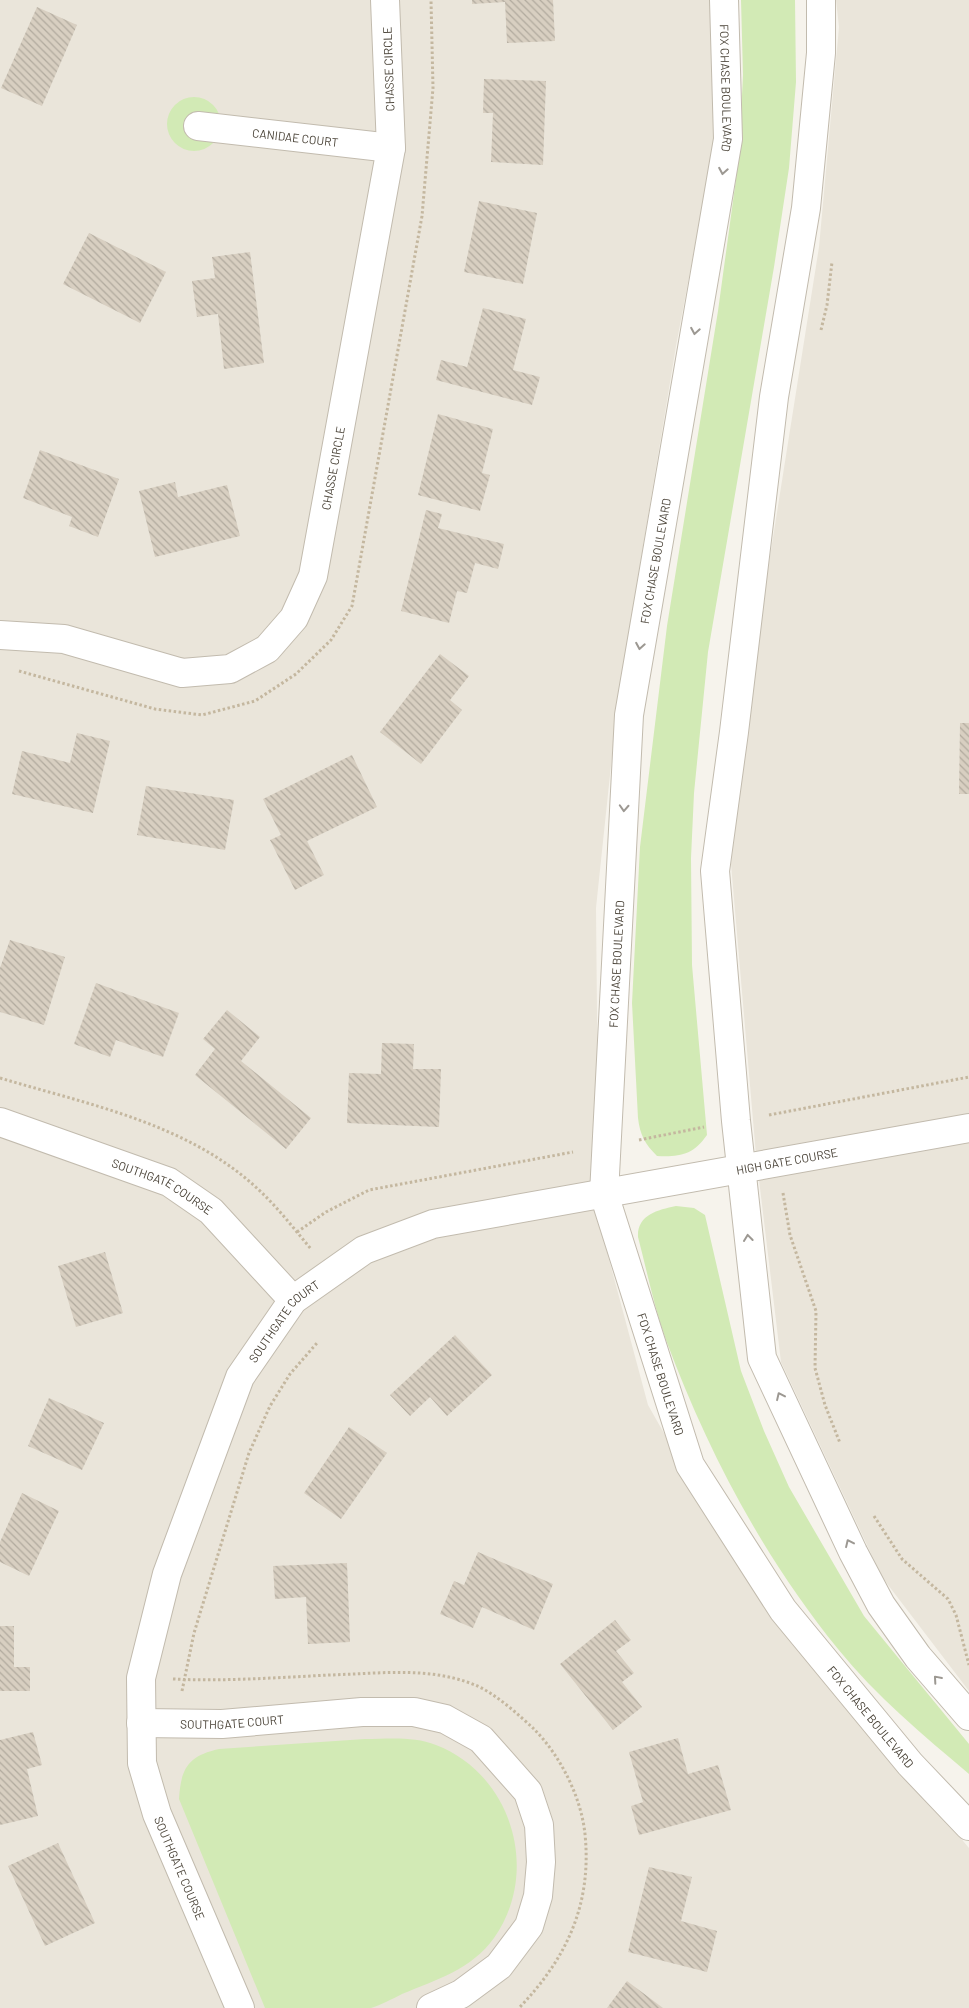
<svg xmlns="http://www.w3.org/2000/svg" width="969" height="2008" viewBox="0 0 969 2008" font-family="Barlow,sans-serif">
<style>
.residential{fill:#eae5da}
.grass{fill:#d2eab5}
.building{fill:url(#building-back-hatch)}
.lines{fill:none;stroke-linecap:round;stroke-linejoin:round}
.street-casing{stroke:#c2bbae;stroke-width:30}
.path{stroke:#c4b79f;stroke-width:3;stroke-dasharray:2.5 2.5;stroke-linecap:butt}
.street{stroke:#fff;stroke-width:28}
.oneway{stroke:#9c9892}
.labels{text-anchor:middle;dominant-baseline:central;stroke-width:4;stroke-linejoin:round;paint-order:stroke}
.street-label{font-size:12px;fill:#4b4439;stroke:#fff}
</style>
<defs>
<pattern id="building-back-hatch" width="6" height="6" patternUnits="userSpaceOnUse" patternTransform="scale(1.25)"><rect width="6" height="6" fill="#d8cfc1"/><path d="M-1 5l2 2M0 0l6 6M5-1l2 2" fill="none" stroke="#b1aa9e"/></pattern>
</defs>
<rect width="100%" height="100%" fill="#f6f3ec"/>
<!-- residential -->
<path class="residential" d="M0,0H710L717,129L676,346L618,699L596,908L599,1222L648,1405L732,1553L825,1677L969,1848V2008H0Z
M836,0H969V1691L882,1577L781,1362L756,1155L731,864L756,645L819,247L839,27Z"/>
<!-- grass -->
<path class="grass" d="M741,0H795L796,82L789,168L774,267L708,652L694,793L691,858L692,965L707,1135C693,1155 680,1157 657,1156C645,1144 640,1135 638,1118L632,1003L640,847L667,626L718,311L739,157L743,75Z
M167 124a27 27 0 1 1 54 0a27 27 0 1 1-54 0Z
M676,1206L694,1208L705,1215L741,1371L764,1431L789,1487L864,1616L969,1744V1774C923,1735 876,1696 838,1649C762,1555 708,1452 666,1340C654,1307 647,1271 638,1237C637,1215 657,1210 676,1206Z
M365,1739C388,1739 414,1736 436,1745C512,1774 541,1872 494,1938C472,1969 436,1980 402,1994C392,1999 381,2005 371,2008C362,2008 350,2008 340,2008C315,2008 290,2008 265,2008L179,1799C181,1768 188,1756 219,1749Z"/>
<!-- building -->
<path class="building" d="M472,0H553L555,41L507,43L505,2L472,4Z
M37,7L77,25L42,106L1,88Z
M484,79L546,81L543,165L491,162L493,113H483Z
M479,201L537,213L523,284L464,272Z
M89,233L166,272L140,323L63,284Z
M250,252L264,363L224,369L218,314L197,317L192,281L215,278L212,257Z
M483,308L526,319L513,370L540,377L532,405L436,380L441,360L467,367Z
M438,414L493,429L482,473L490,475L480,511L418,495Z
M40,450L119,479L98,537L69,526L72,517L23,498Z
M175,482L178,497L227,485L240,536L155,557L139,491Z
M426,510L442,514L438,528L504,544L498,569L475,563L467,593L457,591L449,623L401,611Z
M440,654L469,676L450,700L462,710L421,764L380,732Z
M960,723H969V794H959Z
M77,733L110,741L93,813L12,794L22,751L70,763Z
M352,755L377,807L307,841L324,875L295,890L270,840L281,835L263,799Z
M146,786L234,800L225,850L137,835Z
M10,940L65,957L44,1025L0,1012V968Z
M96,983L179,1013L163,1057L116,1040L110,1057L74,1044Z
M227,1010L260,1037L241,1061L311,1118L286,1149L195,1075L215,1049L203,1039Z
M382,1043L414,1044L413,1069H441L439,1127L347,1123L349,1073L381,1074Z
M105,1252L123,1313L76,1327L58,1266Z
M455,1335L492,1375L447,1416L430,1397L410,1416L390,1395Z
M49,1398L104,1423L82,1470L28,1446Z
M349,1427L387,1453L341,1519L304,1493Z
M22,1493L59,1511L29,1576L0,1562V1542Z
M478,1552L553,1584L534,1630L482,1607L473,1628L440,1614L454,1581L464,1585Z
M347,1563L350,1642L308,1644L306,1597L275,1599L273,1566Z
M615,1620L631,1640L616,1651L634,1673L622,1682L642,1707L613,1730L560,1664Z
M0,1626H14V1667H30V1691H0Z
M33,1732L42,1765L27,1769L38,1816L0,1825V1740Z
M678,1738L688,1774L718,1765L731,1810L639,1835L631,1806L643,1802L629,1752Z
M58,1843L95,1923L45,1946L8,1866Z
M649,1867L692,1877L681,1921L717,1931L707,1972L628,1952Z
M627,1981L663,2008H607Z"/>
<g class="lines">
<defs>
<g id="street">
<path id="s1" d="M724,0L728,139L629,715L604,1194L690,1465L783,1610L910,1764L969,1826"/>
<path d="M821,0V53L806,208L774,397L734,732L715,871L736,1121L762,1358L853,1552L881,1605L918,1657L969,1716"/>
<path id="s2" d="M198,126L391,148"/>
<path id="s3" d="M0,635L64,639L182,673L230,669L267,649L294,618L313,576L391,148L385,0"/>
<path id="s4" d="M0,1122L169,1182L211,1211L293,1300"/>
<path id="s5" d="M141,1723L222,1724L362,1712H414L445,1719L481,1739L528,1792L539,1825L541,1862L538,1896L529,1926L499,1966L461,1994L431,2008"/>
<path id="s6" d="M240,2008L157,1814L142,1763L141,1678L167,1574L240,1377L293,1300L364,1250L433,1224L969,1128"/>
</g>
</defs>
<!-- street casing -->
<use href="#street" class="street-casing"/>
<!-- path -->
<path class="path" d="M821,330L827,305L832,262
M19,671L155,709L202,715L255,701L296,674L331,640L352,606L422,216L433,88L431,0
M0,1078C90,1105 191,1124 261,1192C279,1209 295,1230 311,1249
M769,1115L969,1077
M639,1140L704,1127
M783,1193L790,1235L816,1311L815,1368L825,1405L840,1443
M297,1232L326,1212L369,1190L573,1152
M874,1516L902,1559L948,1599L956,1615L969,1665
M173,1679C233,1682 295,1676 355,1674C395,1672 436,1669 475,1685C495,1693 519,1715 535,1730C561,1757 581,1797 585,1834C592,1904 567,1958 519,2008
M182,1691L194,1633L249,1453L270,1406L290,1374L317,1343"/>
<!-- street -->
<use href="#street" class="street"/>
</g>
<!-- one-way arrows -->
<defs><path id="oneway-chevron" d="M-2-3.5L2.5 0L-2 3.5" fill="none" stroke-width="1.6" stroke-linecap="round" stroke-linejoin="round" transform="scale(1.25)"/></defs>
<g class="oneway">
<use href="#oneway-chevron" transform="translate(723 171) rotate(100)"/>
<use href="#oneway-chevron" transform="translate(695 331) rotate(100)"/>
<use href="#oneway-chevron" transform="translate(640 646) rotate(100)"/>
<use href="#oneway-chevron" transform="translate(624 808) rotate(93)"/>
<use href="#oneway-chevron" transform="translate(748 1238) rotate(-97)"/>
<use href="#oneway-chevron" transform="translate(780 1396) rotate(-115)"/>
<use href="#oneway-chevron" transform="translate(849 1543) rotate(-115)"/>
<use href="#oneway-chevron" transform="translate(937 1679) rotate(-131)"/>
</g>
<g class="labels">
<!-- street labels -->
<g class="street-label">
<text transform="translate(388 69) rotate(-92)">CHASSE CIRCLE</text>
<text stroke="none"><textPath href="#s1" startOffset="88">FOX CHASE BOULEVARD</textPath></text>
<text stroke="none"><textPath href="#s2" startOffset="98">CANIDAE COURT</textPath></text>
<text stroke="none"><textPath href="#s3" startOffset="474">CHASSE CIRCLE</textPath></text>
<text transform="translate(655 561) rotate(-80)">FOX CHASE BOULEVARD</text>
<text transform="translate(616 964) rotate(-87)">FOX CHASE BOULEVARD</text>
<text stroke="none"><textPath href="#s6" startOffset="1280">HIGH GATE COURSE</textPath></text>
<text stroke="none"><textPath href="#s4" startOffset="175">SOUTHGATE COURSE</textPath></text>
<text stroke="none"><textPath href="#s6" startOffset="738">SOUTHGATE COURT</textPath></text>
<text stroke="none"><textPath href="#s1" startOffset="1392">FOX CHASE BOULEVARD</textPath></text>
<text stroke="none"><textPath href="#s1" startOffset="1798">FOX CHASE BOULEVARD</textPath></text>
<text stroke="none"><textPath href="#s5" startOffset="91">SOUTHGATE COURT</textPath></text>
<text transform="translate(180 1868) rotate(67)">SOUTHGATE COURSE</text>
</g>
</g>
</svg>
